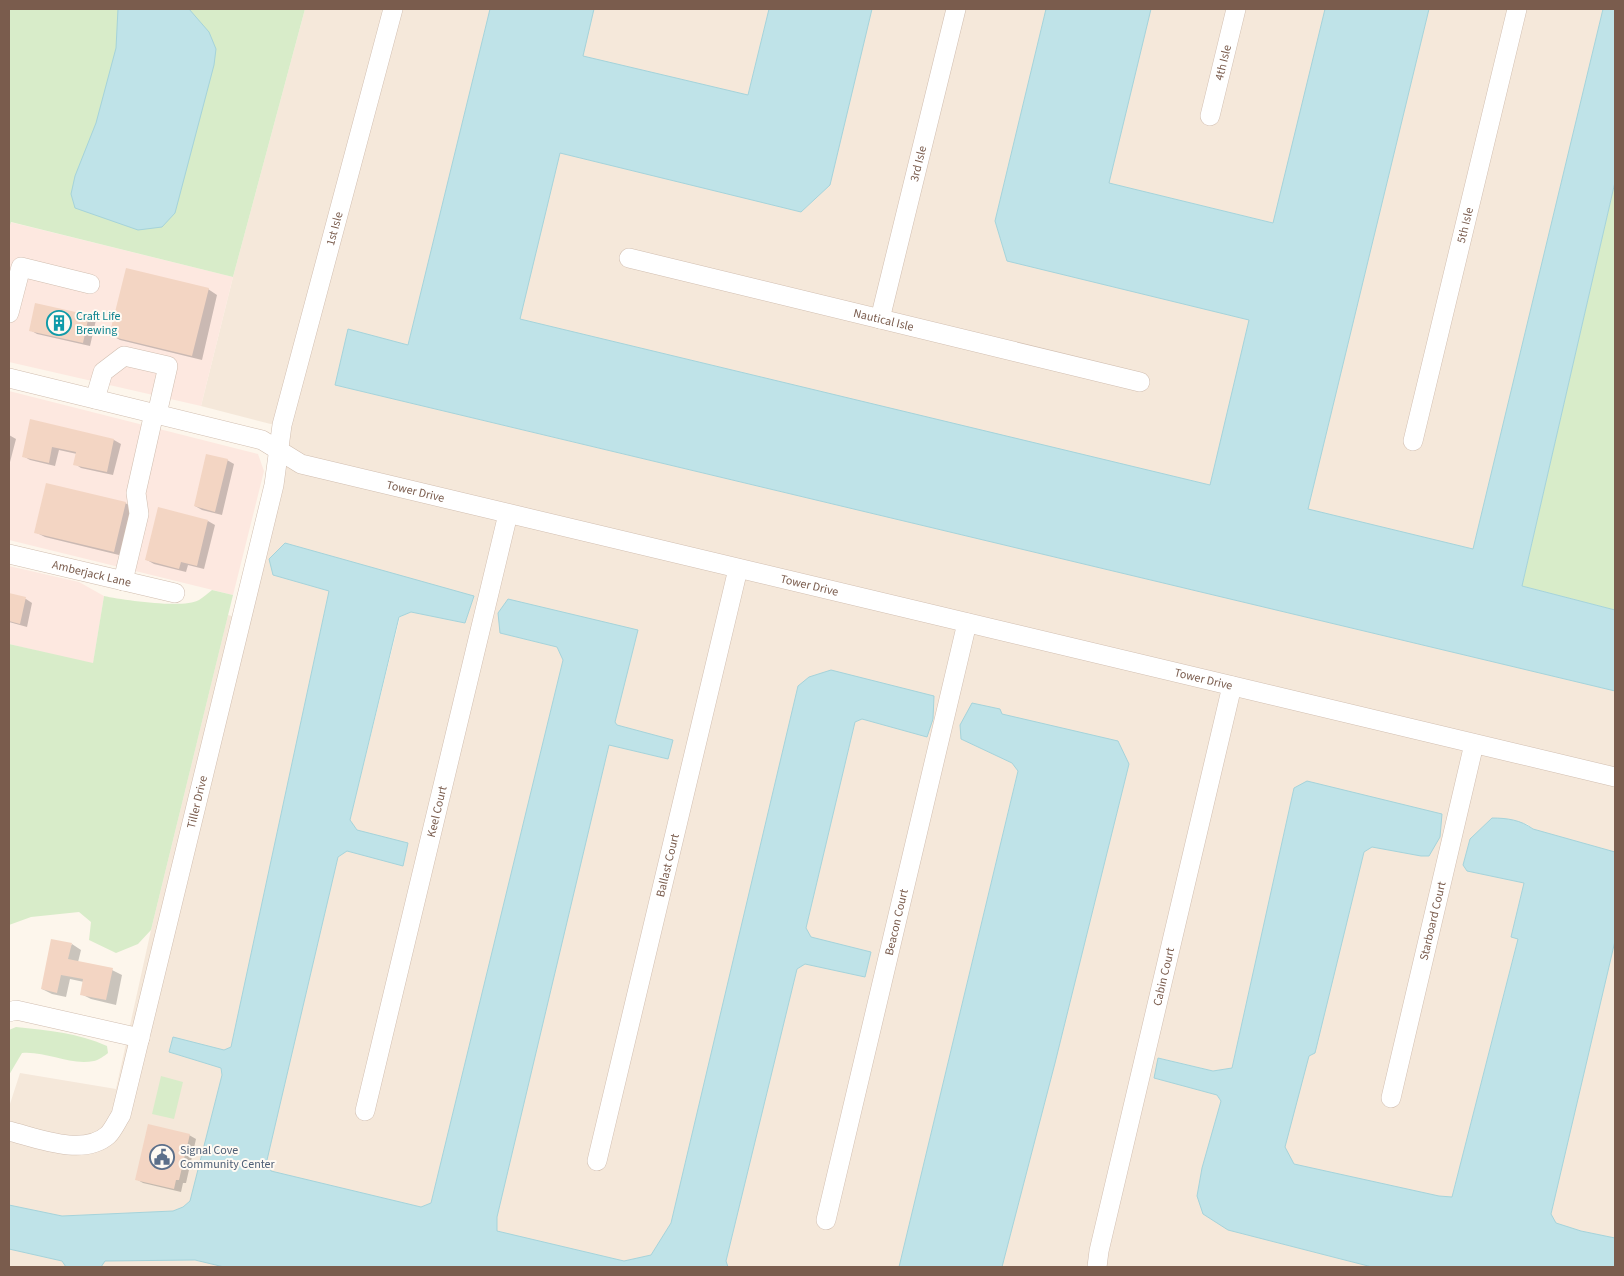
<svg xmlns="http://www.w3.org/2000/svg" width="1624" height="1276" viewBox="0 0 1624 1276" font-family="'Source Sans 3',sans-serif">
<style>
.residential{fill:#f5e8da}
.commercial{fill:#fde8e0}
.green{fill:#d8ecc9}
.water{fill:#bfe3e8;stroke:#a5d3da}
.shadow{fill:#0003}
.building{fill:#f3d5c3}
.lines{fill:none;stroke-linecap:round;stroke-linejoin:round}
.minor-casing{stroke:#d1beb0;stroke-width:20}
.minor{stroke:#fff;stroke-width:19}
.labels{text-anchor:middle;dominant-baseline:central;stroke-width:4;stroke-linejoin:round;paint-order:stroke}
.street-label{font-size:12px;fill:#7a5c4d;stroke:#fffaf3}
.culture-label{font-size:12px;fill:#0d838f;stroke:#fffaf3;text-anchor:start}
.service-label{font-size:12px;fill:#4e5e75;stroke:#fffaf3;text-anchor:start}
</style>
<rect width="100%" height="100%" fill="#fdf6ec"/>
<!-- residential -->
<path class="residential" d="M305,9H490L408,345L348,329L335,385L1615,691V852L1533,829L1527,824L1492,818L1470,839L1463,865L1467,871L1524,883L1511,937L1518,938L1452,1197L1439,1196L1294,1164L1284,1148L1309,1055L1315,1052L1364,852L1372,847L1421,856L1294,788L1232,1068L1214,1071L1159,1058L1154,1078L1217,1095L1221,1101L1202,1168L1197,1196L1228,1230L1372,1267H1002L1055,1063L1129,764L961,739L1012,763L1018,770L899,1267H728L726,1261L797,969L805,964L865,977L871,952L811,937L806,928L855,722L862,719L926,736L798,687L671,1223L651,1255L624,1261L497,1231V1217L609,745L667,759L673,740L617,725L615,722L638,631L500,633L557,647L563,660L431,1203L421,1207L271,1171L267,1160L338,857L347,851L403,865L407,843L357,830L350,820L400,617L411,612L465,623L474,597L285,543L273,575L329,591L231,1047L224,1050L173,1038L170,1052L221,1068L222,1075L190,1201L183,1207L173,1211L62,1216L9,1205V1107L20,1073L116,1089L151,930L228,615L248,620L290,429L201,406L233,277Z
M594,9H769L748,95L582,56Z
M872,9H1046L995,221L1007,261L1249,320L1210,485L519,319L560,153L801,212L830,185Z
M1151,9H1325L1274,223L1109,183Z
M1429,9H1603L1473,549L1308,509Z
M1615,941V1238L1581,1231L1556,1223L1551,1214Z
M9,1249L62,1261L66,1267H9Z
M195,1260L224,1267H101L104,1261Z"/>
<!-- commercial -->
<path class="commercial" d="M10,222L233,277L201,406L9,362V228Z
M9,391L258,454L264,471L233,595L9,540Z
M9,566L79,582L104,596L93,664L9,644Z"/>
<!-- green -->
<path class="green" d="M9,9H305L233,277L11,222L9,228Z
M1615,182V610L1522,586Z
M212,590L233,595L151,930L138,944L116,953L89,940L91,922L79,912L31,917L9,925V644L93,663L104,596C123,600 183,609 199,600C204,597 208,593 212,590Z
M16,1027C47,1030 78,1033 107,1046L108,1053C104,1056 99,1060 94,1061C70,1066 47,1051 22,1053L9,1075V1030Z
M161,1076L183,1082L174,1119L152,1114Z"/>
<!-- water -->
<path class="water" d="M118,9H189L209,32L216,49L214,65L175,213L162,227L138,230L75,208L71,194L75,176L96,123L116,48Z
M490,9H594L583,56L748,95L769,9H872L830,185L801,212L560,153L520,319L1210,485L1249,320L1007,261L995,221L1046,9H1151L1109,183L1273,223L1325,9H1429L1308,509L1473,549L1603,9H1615V182L1522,586L1615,610V691L335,385L348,329L408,345Z
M285,543L474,596L465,623L411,612L399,617L350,820L357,830L408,843L403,866L347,851L338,857L267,1160L271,1171L421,1207L431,1203L563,660L557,647L500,633L498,613L508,599L638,630L615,722L617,725L673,740L668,759L609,745L497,1217V1231L624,1261L651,1255L671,1223L798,686L809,677L831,670L934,696L933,719L927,737L862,719L855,722L806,928L811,937L871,952L865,977L805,964L797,969L726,1261L728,1267H224L195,1260L105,1261L101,1267H66L62,1261L9,1249V1205L62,1216L173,1211L183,1207L190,1201L222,1075L221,1068L169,1052L173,1037L224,1050L231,1047L329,591L273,575L269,559Z
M972,703L1000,709L1002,714L1118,741L1129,764L1055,1063L1002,1267H899L1018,771L1012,763L961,739L960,725Z
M1307,781L1442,814L1440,837L1429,856H1421L1372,847L1364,852L1315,1053L1309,1056L1285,1147L1294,1164L1439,1196L1452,1197L1518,939L1511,937L1524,883L1467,871L1463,865L1470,839L1492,818C1507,818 1521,820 1533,829L1615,852V941L1551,1214L1556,1223L1581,1231L1615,1238V1267H1372L1228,1230L1203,1214L1197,1196L1202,1168L1221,1101L1217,1095L1154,1078L1158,1058L1213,1071L1232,1068L1294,788Z"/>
<!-- shadow -->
<path class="shadow" d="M208,289L217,295L202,360L120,340L111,335Z
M36,304L89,316L96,320L90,346L37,334L30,330Z
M31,421L114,440L121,444L113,475L81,468L75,464L77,454L59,450L55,466L30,460L23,456Z
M9,435L16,439L9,466Z
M227,460L234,464L222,515L202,510L195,506Z
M125,503L135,508L123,556L45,537L35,532Z
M208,521L215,525L204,569L188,565L186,572L154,564L147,560Z
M9,595L26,599L32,603L27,627L9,622Z
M72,944L81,950L78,962L112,970L122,975L116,1005L91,999L81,994L84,982L70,979L66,997L52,994L42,989Z
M189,1135L196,1139L186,1183H183L181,1192L143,1183L136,1179Z"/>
<!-- building -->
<path class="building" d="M126,268L209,288L192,356L109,336Z
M35,303L89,315L83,343L29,331Z
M30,419L114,439L107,472L73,465L76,452L52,447L49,463L22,457Z
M206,454L228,459L215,512L194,506Z
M46,483L126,502L114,552L34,533Z
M158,507L208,520L197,566L181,562L179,569L145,560Z
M9,593L26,597L20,624L9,621Z
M51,939L72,943L68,959L113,968L106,1000L80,995L83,979L61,975L57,993L41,989Z
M148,1124L190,1134L179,1180H176L174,1189L135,1180Z"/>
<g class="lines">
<defs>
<g id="minor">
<path id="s1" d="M1210,116L1236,9"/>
<path id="s2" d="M629,258L1140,382"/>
<path d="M9,313L21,267L90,284"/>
<path id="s3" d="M880,319L956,9"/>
<path id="s4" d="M9,378L262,440L301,464L1615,777"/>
<path d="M95,399L103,372L124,356L168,366L157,414"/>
<path id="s5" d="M1413,441L1517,9"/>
<path id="s6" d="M9,554L175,593"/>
<path d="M123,581L139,514L136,493L154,413"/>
<path d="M9,1012L16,1010L140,1038"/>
<path id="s7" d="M1391,1098L1474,744"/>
<path id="s8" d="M365,1111L508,514"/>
<path id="s9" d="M9,1131C37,1138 83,1157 108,1135C113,1130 117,1121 121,1115L274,485L282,425L393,9"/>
<path id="s10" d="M597,1161L738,569"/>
<path id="s11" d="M826,1220L967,623"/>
<path id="s12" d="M1097,1267L1099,1251L1232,686"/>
</g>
</defs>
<!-- minor casing -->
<use href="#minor" class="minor-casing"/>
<!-- minor -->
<use href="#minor" class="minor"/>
</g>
<!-- icons -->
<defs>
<symbol id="building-ring" viewBox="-11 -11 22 22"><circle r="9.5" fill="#fffaf3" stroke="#0f9aa8" stroke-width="1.5"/><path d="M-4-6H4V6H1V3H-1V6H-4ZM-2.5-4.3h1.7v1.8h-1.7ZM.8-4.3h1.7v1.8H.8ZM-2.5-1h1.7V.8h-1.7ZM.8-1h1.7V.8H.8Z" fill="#0f9aa8"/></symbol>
<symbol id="civic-ring" viewBox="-11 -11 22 22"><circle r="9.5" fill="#fffaf3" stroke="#5c6f8a" stroke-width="1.5"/><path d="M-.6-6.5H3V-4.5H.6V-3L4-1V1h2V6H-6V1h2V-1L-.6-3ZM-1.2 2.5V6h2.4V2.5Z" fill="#5c6f8a"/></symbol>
</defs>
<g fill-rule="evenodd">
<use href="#building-ring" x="45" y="309" width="28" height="28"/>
<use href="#civic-ring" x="148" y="1143" width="28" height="28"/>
</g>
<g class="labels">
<!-- street labels -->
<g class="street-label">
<text stroke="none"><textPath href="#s1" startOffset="55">4th Isle</textPath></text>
<text stroke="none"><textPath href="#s3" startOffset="160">3rd Isle</textPath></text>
<text stroke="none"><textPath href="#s5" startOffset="222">5th Isle</textPath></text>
<text stroke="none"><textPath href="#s9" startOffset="1039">1st Isle</textPath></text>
<text stroke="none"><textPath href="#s2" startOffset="262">Nautical Isle</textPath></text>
<text stroke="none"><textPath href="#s4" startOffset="424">Tower Drive</textPath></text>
<text stroke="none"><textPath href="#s6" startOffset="85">Amberjack Lane</textPath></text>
<text stroke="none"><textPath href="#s4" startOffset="829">Tower Drive</textPath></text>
<text stroke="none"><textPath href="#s4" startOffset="1234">Tower Drive</textPath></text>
<text stroke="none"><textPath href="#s9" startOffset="449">Tiller Drive</textPath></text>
<text stroke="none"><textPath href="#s8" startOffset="308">Keel Court</textPath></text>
<text stroke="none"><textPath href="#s10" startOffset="304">Ballast Court</textPath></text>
<text stroke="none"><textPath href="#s11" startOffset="306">Beacon Court</textPath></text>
<text stroke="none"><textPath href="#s7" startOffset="182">Starboard Court</textPath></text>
<text stroke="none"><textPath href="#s12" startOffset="298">Cabin Court</textPath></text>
</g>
<!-- culture labels -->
<g class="culture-label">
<text x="76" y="316">Craft Life<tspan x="76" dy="14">Brewing</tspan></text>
</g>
<!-- service labels -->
<g class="service-label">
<text x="180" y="1150">Signal Cove<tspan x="180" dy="14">Community Center</tspan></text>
</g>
</g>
<!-- border -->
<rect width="1624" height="1276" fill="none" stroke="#7a5c4d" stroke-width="20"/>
</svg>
